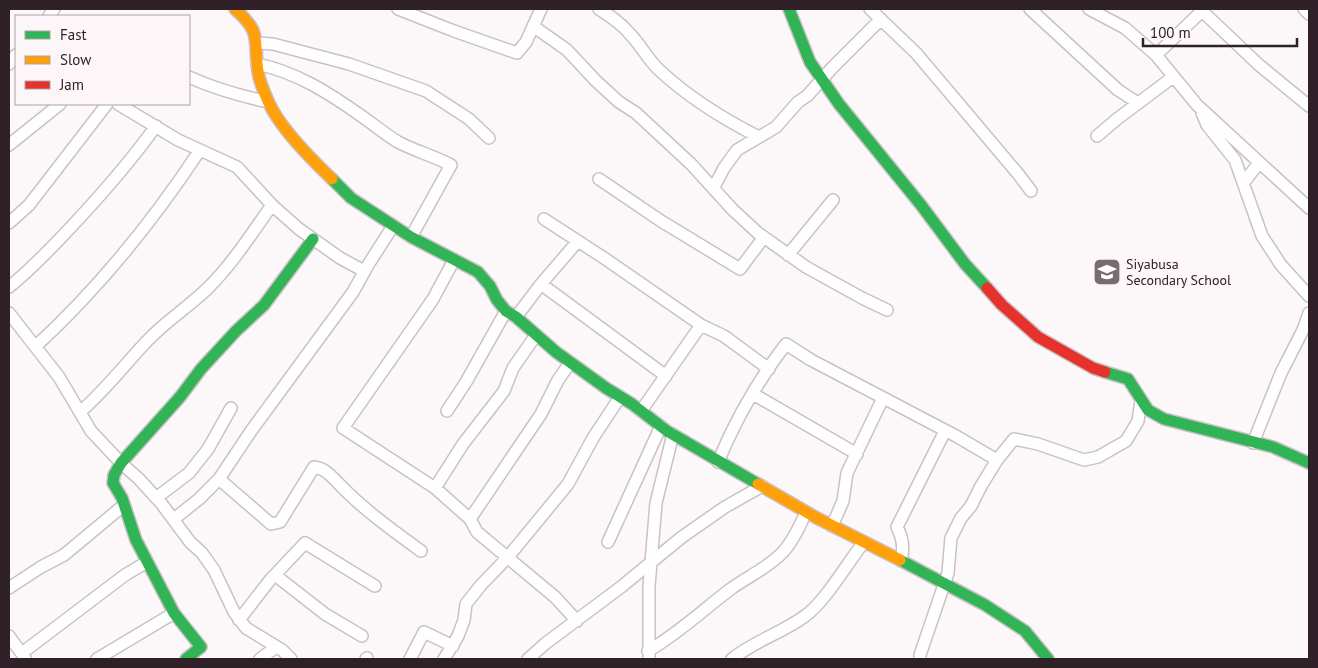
<svg xmlns="http://www.w3.org/2000/svg" width="1318" height="668" viewBox="0 0 1318 668" font-family="'PT Sans',sans-serif">
<style>
.lines{fill:none;stroke-linecap:round;stroke-linejoin:round}
.street-casing{stroke:#cac1c4;stroke-width:14}
.fast-casing{stroke:#cac1c4;stroke-width:14}
.slow-casing{stroke:#cac1c4;stroke-width:14}
.jam-casing{stroke:#cac1c4;stroke-width:14}
.street{stroke:#fffefe;stroke-width:11}
.fast{stroke:#30b455;stroke-width:11}
.slow{stroke:#ff9f0a;stroke-width:11}
.jam{stroke:#e5322d;stroke-width:11}
.labels{text-anchor:middle;dominant-baseline:central;stroke-width:5;stroke-linejoin:round;paint-order:stroke}
.poi-label{font-size:14px;fill:#2f2127;stroke:#fdf6f8;text-anchor:start}
</style>
<rect width="100%" height="100%" fill="#fcf7f9"/>
<g class="lines">
<defs>
<path id="street" d="M398,9L454,31L517,53L526,42L541,9
M599,9C610,16 621,23 629,33C640,44 647,58 658,69C688,97 723,119 759,137
M870,9L916,53L1019,175L1031,191
M1030,9L1118,90L1138,103
M1089,9L1125,28L1156,55L1197,105L1309,208
M1200,9L1259,65L1309,106
M1304,9L1309,14
M49,16L54,9
M533,26L567,50L596,81L619,102L636,113L691,164L733,210L758,233L806,267L862,298L887,310
M257,43L273,44L349,64L426,91L469,119L489,138
M1156,55L1204,9
M9,64L16,55
M257,64C296,72 329,93 360,115C373,124 385,134 398,142C415,151 434,156 451,165L411,237
M189,77C215,89 241,96 268,102
M118,104L178,140L237,167L272,205L299,229L340,258L364,271
M1202,113L1207,125L1235,160L1262,236L1281,265L1309,296
M1097,136L1117,119L1173,77
M9,145L60,104
M599,179L661,221L740,269L764,237
M1244,182L1259,163
M714,187L724,168L737,150L776,127L798,102L807,96L832,68L881,19
M544,219L604,258L701,325L724,336L769,369
M9,223L29,205L107,104
M788,255L833,200
M454,260L433,299L343,428L435,488L470,519L477,532L555,597L577,621
M541,284L666,376
M9,287C33,268 51,248 72,226C102,194 130,162 156,126
M9,313L59,377L91,431L121,463L139,479L161,503L190,542L202,553L214,570L234,612L246,628L282,650L291,659
M516,317L541,284L578,241
M36,346C99,288 153,221 200,150
M753,394L857,454
M447,411L466,382L506,311
M641,411L701,325
M80,412C105,391 125,364 148,340C167,320 190,306 209,287C233,263 252,233 272,205
M1253,443L1281,373L1303,330L1309,313
M718,462C735,421 759,379 786,344L811,360L956,436L997,460
M219,479L271,524L280,522L314,467C325,468 332,477 339,484C364,510 392,530 421,551
M435,488L463,444L504,391L513,368L536,335
M156,498L189,473L208,449L231,408
M174,519L199,499L219,479L251,431L353,292L368,265L393,226
M470,519L541,414L558,380L570,363
M832,526L843,501L847,473L883,398
M608,542L661,426
M901,561C904,548 903,539 897,527L945,431
M275,575L325,614L362,636
M9,588L41,567L64,555L124,505
M239,620L270,580L305,543L375,586
M9,636L25,658
M648,651C679,633 704,609 732,588C749,576 769,567 783,552C793,541 800,526 806,512
M22,653L125,575L147,562
M97,659L174,613
M260,659L276,647
M366,659L367,658
M410,659L424,632L453,646
M444,659L458,636L464,620L466,604L481,585L508,557L568,484L593,438L620,397
M528,659L546,643L621,587L682,537L725,507L762,486
M649,659V586L656,503L673,434
M732,659C754,641 782,633 805,616C825,602 848,562 864,542
M920,659V655L948,573L951,538L961,518L971,506L981,486L997,460L1014,439L1038,444L1084,460L1098,457L1126,441L1138,421L1141,401"/>
<path id="fast" d="M789,9L810,62L839,104L921,205L965,264L987,288
M332,179L351,198L411,237L478,272L490,286L497,300L506,311L516,317L556,352L606,388L632,404L667,431L758,484
M1105,372L1128,379L1148,410L1164,419L1273,447L1309,463
M900,560L985,605L1025,631L1048,659
M186,659L201,647L174,613L136,540L122,498L113,483L114,475L121,463L180,397L201,369L236,331L264,305L313,239"/>
<path id="slow" d="M235,9C263,34 253,39 258,71C259,81 264,92 268,101C279,127 311,159 332,179
M758,484L815,517L900,560"/>
<path id="jam" d="M987,288L1002,305L1038,337L1093,368L1105,372"/>
</defs>
<!-- street casing -->
<use href="#street" class="street-casing"/>
<!-- fast casing -->
<use href="#fast" class="fast-casing"/>
<!-- slow casing -->
<use href="#slow" class="slow-casing"/>
<!-- jam casing -->
<use href="#jam" class="jam-casing"/>
<!-- street -->
<use href="#street" class="street"/>
<!-- fast -->
<use href="#fast" class="fast"/>
<!-- slow -->
<use href="#slow" class="slow"/>
<!-- jam -->
<use href="#jam" class="jam"/>
</g>
<!-- icons -->
<defs>
<symbol id="school-square" viewBox="-11 -11 22 22"><rect x="-9" y="-9" width="18" height="18" rx="4" fill="#776c70" stroke="#fdf6f8"/><path d="M0-5L7-2L0 1L-7-2ZM-4 1L0 2.5L4 1V4Q0 6-4 4Z" fill="#fff"/></symbol>
</defs>
<g fill-rule="evenodd">
<use href="#school-square" x="1091" y="256" width="32" height="32"/>
</g>
<g class="labels">
<!-- poi labels -->
<g class="poi-label">
<text x="1126" y="264">Siyabusa<tspan x="1126" dy="16">Secondary School</tspan></text>
</g>
</g>
<!-- border -->
<rect width="1318" height="668" fill="none" stroke="#2f2127" stroke-width="20"/>
<!-- legend -->
<rect x="15" y="15" width="175" height="90" fill="#fdf6f8" stroke="#aba1a4"/>
<rect x="25" y="31" width="25" height="8" fill="#30b455" stroke="#aba1a4"/>
<text x="60" y="40" font-size="15" fill="#2f2127">Fast</text>
<rect x="25" y="56" width="25" height="8" fill="#ff9f0a" stroke="#aba1a4"/>
<text x="60" y="65" font-size="15" fill="#2f2127">Slow</text>
<rect x="25" y="81" width="25" height="8" fill="#e5322d" stroke="#aba1a4"/>
<text x="60" y="90" font-size="15" fill="#2f2127">Jam</text>
<!-- scale -->
<path d="M1143 38v8h154v-8" fill="none" stroke="#2f2127" stroke-width="2.5"/>
<text x="1150" y="38" font-size="15" fill="#2f2127" stroke="#fdf6f8" stroke-width="4" paint-order="stroke">100 m</text>
</svg>
